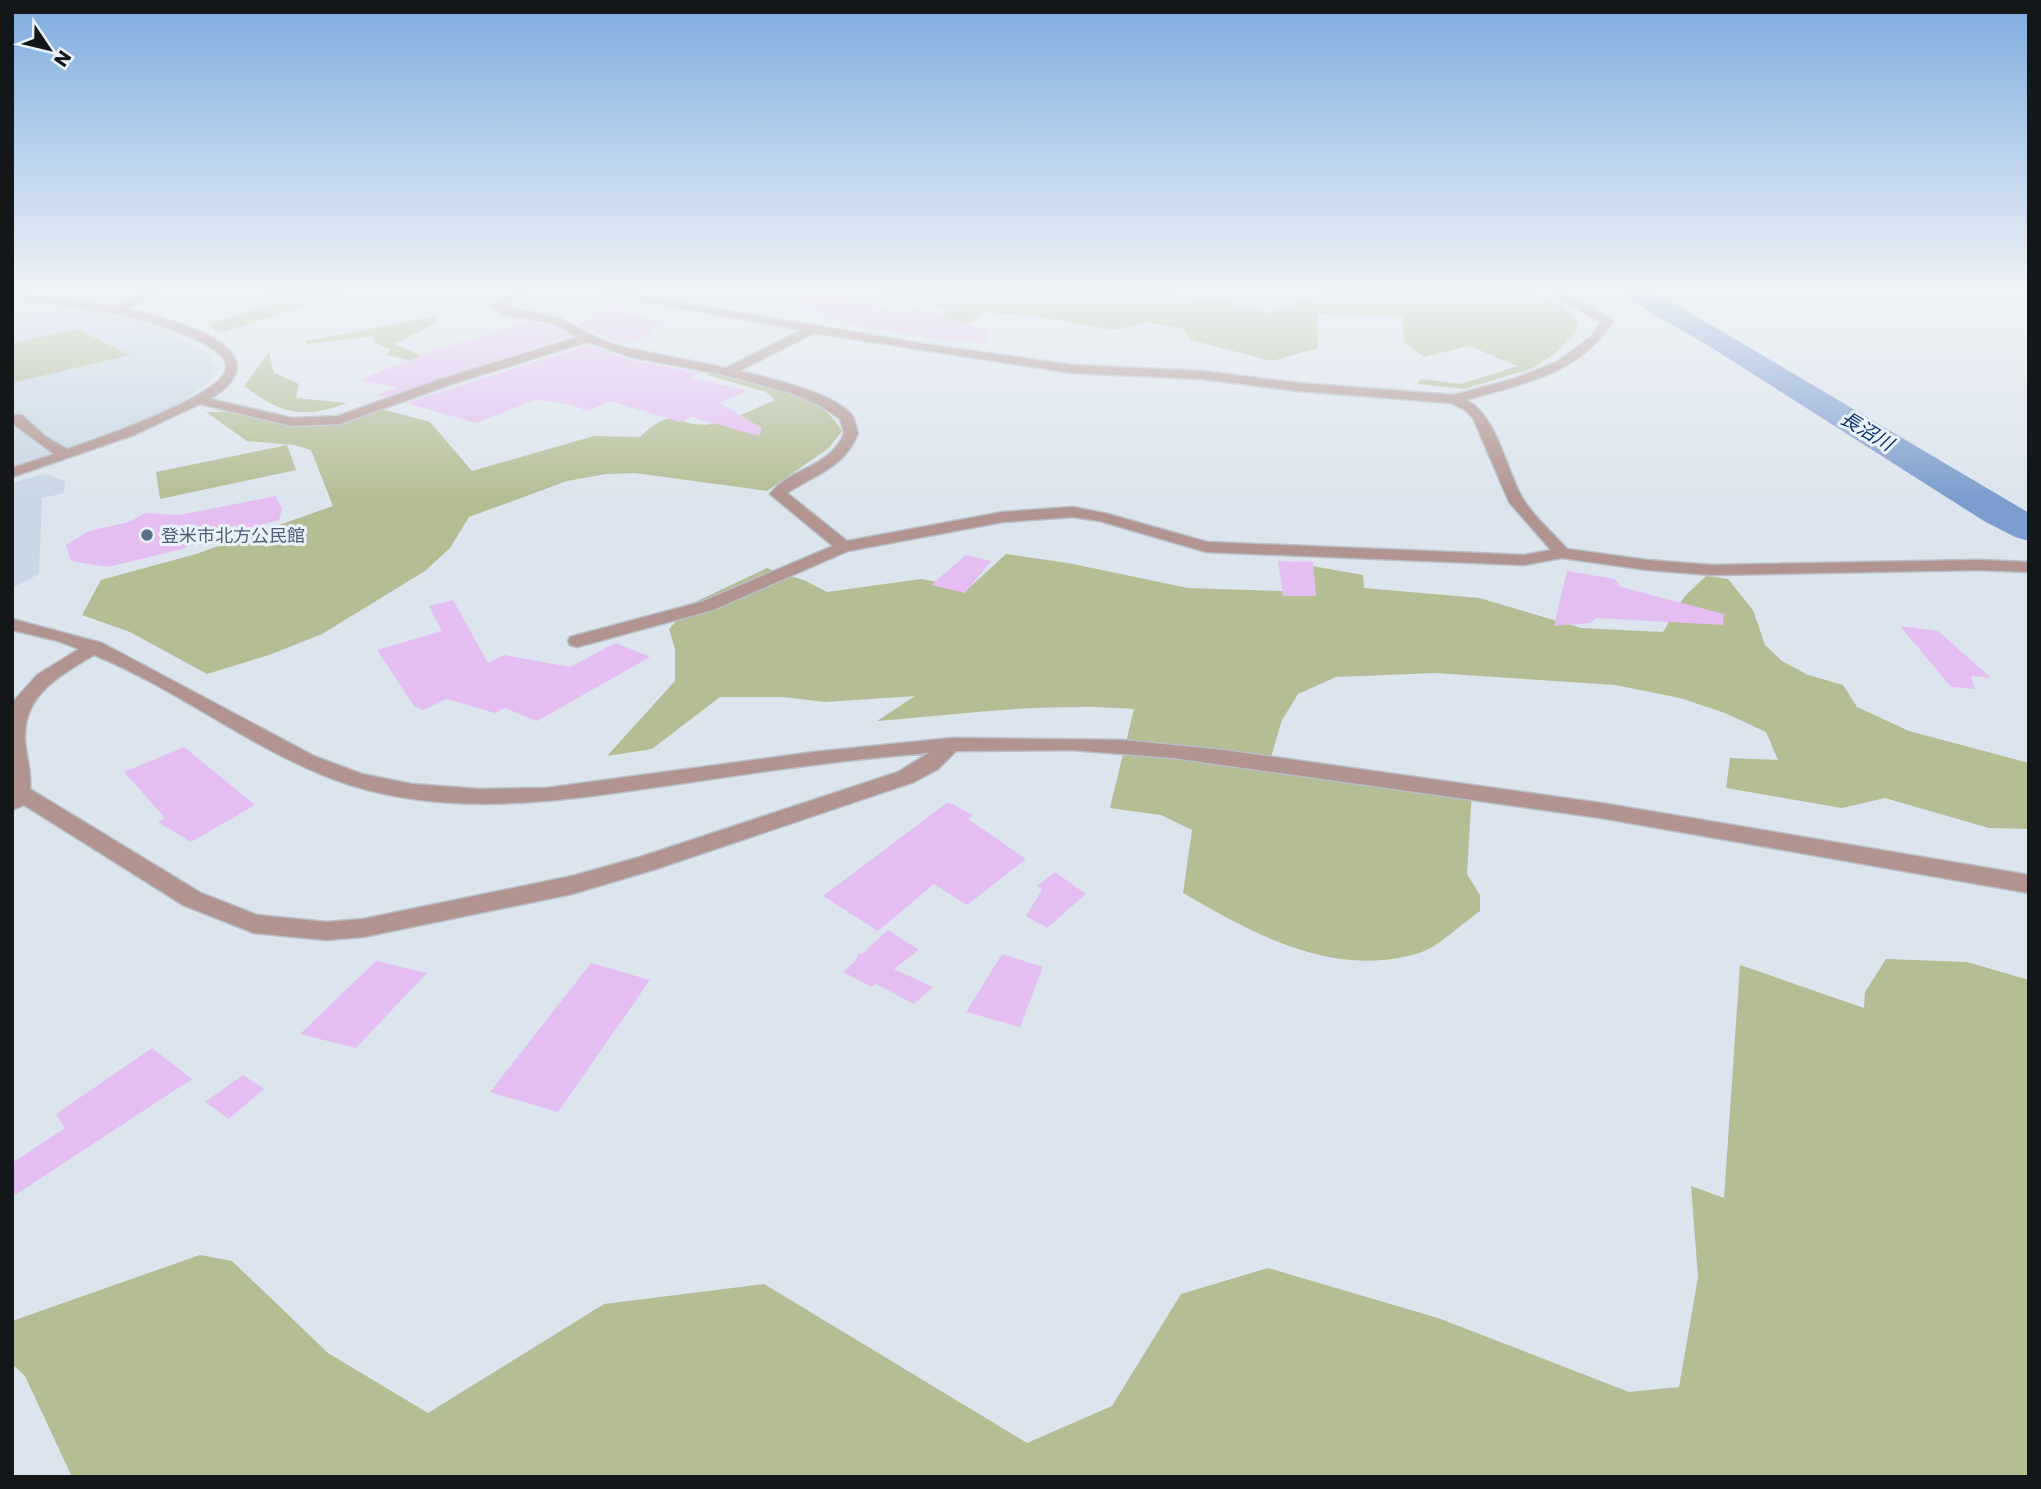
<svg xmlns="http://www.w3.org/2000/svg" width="2041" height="1489" viewBox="0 0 2041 1489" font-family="Poppins,'Noto Sans JP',sans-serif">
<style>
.built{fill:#c8d7e5}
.green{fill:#b4bd94}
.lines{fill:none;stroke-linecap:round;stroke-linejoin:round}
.river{fill:#7d9dce;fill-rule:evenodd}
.building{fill:#e5bef1}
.minor-casing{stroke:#b8bfc7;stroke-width:3}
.minor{fill:#b19390;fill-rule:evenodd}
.service-dot{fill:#5c6f8a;stroke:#e9f2fa;stroke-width:2.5}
.labels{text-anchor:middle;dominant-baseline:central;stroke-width:6;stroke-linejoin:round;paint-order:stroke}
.far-service-label{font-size:18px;fill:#4e5e75;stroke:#e9f2fa;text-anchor:start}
.far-water-label{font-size:19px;font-style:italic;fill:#09326c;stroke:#e9f2fa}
</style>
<rect width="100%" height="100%" fill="#dce4ed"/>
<!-- built -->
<path class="built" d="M65,307L128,318L156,326L206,352L218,369L207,384L179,403L151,416L12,467V316Z
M45,474L65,481L64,493L42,498L39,574L12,588V483Z"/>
<!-- green -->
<path class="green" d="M270,290H324L350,296L315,303L220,333L208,325L274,302L264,300L262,296Z
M865,290H1190L1177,295L1227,302L1271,313L1329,290H1533L1561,304L1577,319L1576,333L1554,354L1533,368L1464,389L1418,384L1421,379L1461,384L1518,366L1469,346L1424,357L1404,342L1402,316L1317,314L1318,348L1272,361L1191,340L1183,329L1147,322L1114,330L1029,315L983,313L964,326L933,321L952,309L893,301Z
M437,316L436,323L394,344L420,355L439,367L387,355L390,349L375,343L373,336L307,344L306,341Z
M76,329L130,355L12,383V343Z
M269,352L274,373L299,384L296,398L347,403C304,419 281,414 244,386Z
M727,370C768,381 819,392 842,431L829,448L767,491L635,473L606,474L567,481L469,517L450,548L425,571L322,634L269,655L207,674L130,632L82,615L101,580L196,554L333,506L311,450L294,445L247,441L206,412H235L274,423L301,425L331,419L370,406L430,422L472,471L594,436L640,437C676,402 676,429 712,424C732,421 755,408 775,400L766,392L707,375Z
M287,445L296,470L160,499L156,472Z
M1006,554L1068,563L1188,588L1307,592L1312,566L1363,575L1364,588L1479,598L1581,628L1663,632L1684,597L1706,576L1728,579L1753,610L1765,645L1782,661L1808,675L1843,685L1857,707L1909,731L2029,763V829L1989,828L1885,798L1842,808L1726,788L1730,758L1778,760L1766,732L1725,713L1680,698L1615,685L1435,673L1336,677L1298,694L1282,720L1271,757L1472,790L1467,874L1480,895V911C1464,922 1437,948 1419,953C1333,979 1254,934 1183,893L1192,830L1161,815L1110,808L1134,709C1049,702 962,714 877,721L915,696L825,702L783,697H720L652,749L607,756L675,681V649L669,629L693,603L767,568L806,581L827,592L921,579L969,588Z
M1886,959L1967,962L2029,980V1477H72L25,1376L12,1364V1321L200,1255L232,1261L328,1353L428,1413L604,1304L764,1284L1027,1443L1112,1406L1181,1294L1268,1268L1438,1318L1629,1392L1679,1387L1698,1277L1691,1186L1724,1198L1740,965L1864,1008L1865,992Z"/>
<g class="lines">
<!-- river -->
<path class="river" d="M1619,290H1652L2029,513V541L2015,537L1984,521L1709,346L1623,296Z"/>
</g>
<!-- building -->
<path class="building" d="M773,290L843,291L900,313L913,308L989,331L986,343L941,340L857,326L832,317L825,318Z
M600,306H628L623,314L666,321L646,332L655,334L623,344L578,325L591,320Z
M525,321L552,326L571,336L384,397L376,395L397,387L359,380L425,354L461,342L465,343Z
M587,345L631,360L699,373L691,377L747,391L719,403L762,428L759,436L691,417L680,422L611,401L587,411L572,405L538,399L476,423L406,403Z
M276,496L282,509L279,520L238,531L236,525L182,549L108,567L71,561L66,545L89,531L129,522L145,513L179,515Z
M966,555L991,561L965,593L931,585Z
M1278,561L1313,562L1316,596H1283Z
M1567,571L1615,579L1621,587L1724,614L1723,625L1597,618L1590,623L1554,626Z
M453,600L488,663L504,655L570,667L616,643L650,657L537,721L505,708L495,713L447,699L423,710L414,706L377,650L442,631L429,606Z
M1900,626L1938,631L1991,678L1971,676L1975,689L1951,687Z
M184,747L255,805L191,842L158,822L165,818L124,772Z
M948,802L973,815L968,819L1026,859L967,905L934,884L878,931L823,896Z
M1055,872L1086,894L1047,928L1026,916L1042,890L1037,886Z
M888,930L919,950L894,969L933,987L914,1004L876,984L872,987L843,972L855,961L859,953L862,954Z
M1002,954L1043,967L1020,1027L966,1012Z
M376,961L427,973L356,1048L300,1034Z
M591,963L650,980L558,1112L490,1092Z
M152,1048L192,1079L12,1197V1163L65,1128L56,1114Z
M243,1075L264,1089L229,1119L205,1102Z"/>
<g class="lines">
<defs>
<path id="minor" d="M151,290H166L127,309C167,318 291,349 210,399L292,418L338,416L441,379L578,337L553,323L505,315L490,306L520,290H534L503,306L561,319L599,339L622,347L726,368L801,330L580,290H606L918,343L1072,365L1202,371L1299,383L1454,395L1513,379L1557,362L1592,336L1601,322L1545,290H1559L1611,319L1613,321C1579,375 1523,383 1466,400C1497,415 1506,470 1523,499C1534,517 1553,533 1567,549L1647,560L1712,565L1977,560L2029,562V572L1977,570L1712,575L1647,570L1562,558L1524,565L1206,552L1100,521L1073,517L1003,522L848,551L713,610L577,647L570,645L568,641L570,637L701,602L833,546L770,494C790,467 831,468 844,433L840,419L821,406L791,393L720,374L631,357L587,342L449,385L340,424L292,426L200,404L134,435L12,477V468L54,454L12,423V415H22L46,437L67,449C94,440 222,396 226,369C228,356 213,349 203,343C143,313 78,307 12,299V293L115,306ZM814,333L1072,373L1202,379L1299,391L1451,403L1465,410L1473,418L1509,502L1551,550L1524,555L1207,542L1108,514L1073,507L1003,512L847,541L787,493C814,475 846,467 858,433C856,428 855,421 853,417C839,394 765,377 739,371Z
M12,619L102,643L314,756L362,774L412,784L479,789L546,788L814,752L952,738L1122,740L1223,750L1601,803L2029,875V893L1601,818L1173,758L1072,750L956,751L938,769L914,782L656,869L572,894L363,937L326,940L254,933L183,905L24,805L12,810V703L37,675L79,649L58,641L12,630ZM94,655C183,691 258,755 350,785C462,820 579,798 692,782C771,770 850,759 929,753L898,772L640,857L572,876L363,919L326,922L257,915L201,893L30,789C32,773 26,756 25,740C23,694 60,676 94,655Z"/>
</defs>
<!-- minor casing -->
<use href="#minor" class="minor-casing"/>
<!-- minor -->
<use href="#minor" class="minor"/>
</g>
<!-- sky -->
<linearGradient id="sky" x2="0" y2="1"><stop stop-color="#7dabde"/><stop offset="0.58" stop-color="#eff3f7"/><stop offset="1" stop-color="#eff3f7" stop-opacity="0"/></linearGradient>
<rect width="2041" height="499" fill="url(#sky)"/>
<!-- markers -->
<circle class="service-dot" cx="147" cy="535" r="7"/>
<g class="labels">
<!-- far-service labels -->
<g class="far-service-label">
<text x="161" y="535">登米市北方公民館</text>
</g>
<!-- far-water labels -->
<g class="far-water-label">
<text transform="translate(1867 431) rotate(31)">長沼川</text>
</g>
</g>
<!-- border -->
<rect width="2041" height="1489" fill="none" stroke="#14171a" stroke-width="28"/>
<!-- north arrow -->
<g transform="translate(49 49) rotate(125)" stroke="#e9f2fa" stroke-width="5" paint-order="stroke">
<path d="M0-5L12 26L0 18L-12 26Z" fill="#14171a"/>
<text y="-10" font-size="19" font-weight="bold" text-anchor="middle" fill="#14171a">N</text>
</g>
</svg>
